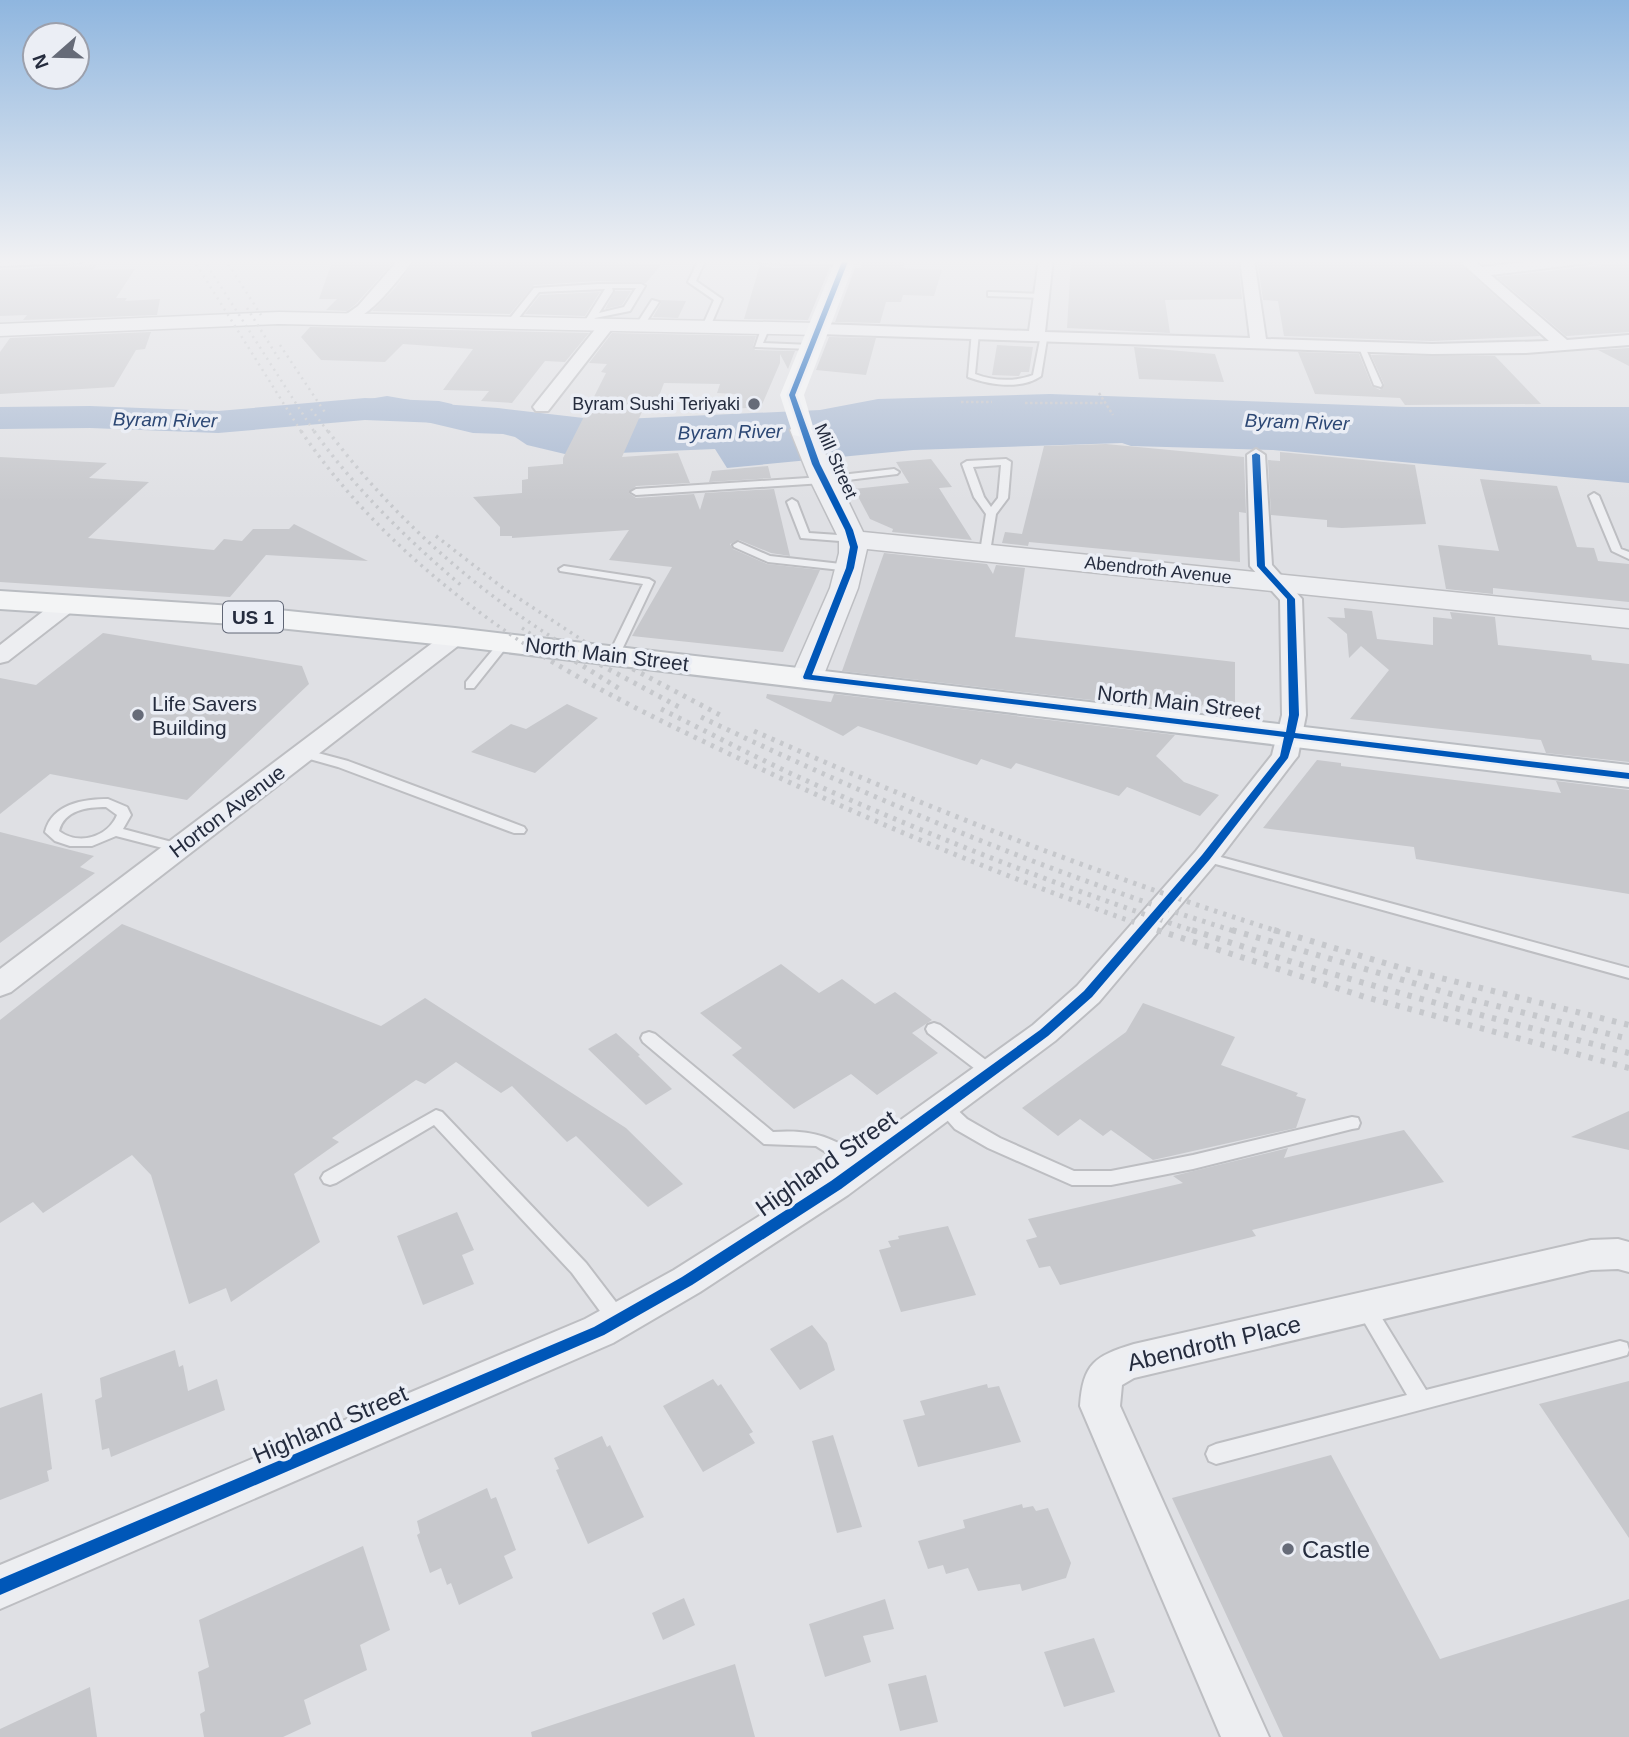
<svg xmlns="http://www.w3.org/2000/svg" width="1629" height="1737" viewBox="0 0 1629 1737" font-family="Arial,sans-serif">
<style>
.water{fill:#aabad2}
.lines{fill:none;stroke-linecap:round;stroke-linejoin:round}
.river{fill:#aabad2;fill-rule:evenodd}
.building{fill:#c7c8cc}
.service-casing{stroke:#bdbec2;stroke-width:4}
.minor-casing{stroke:#bdbec2;stroke-width:4}
.tertiary-casing{stroke:#bdbec2;stroke-width:3}
.primary-casing{stroke:#babdc2;stroke-width:4}
.path{stroke:#c0c1c7;stroke-width:2.5;stroke-dasharray:2.5 2.5;stroke-linecap:butt}
.service{fill:#edeef1;fill-rule:evenodd}
.minor{fill:#edeef1;fill-rule:evenodd}
.tertiary{fill:#edeef1;fill-rule:evenodd}
.secondary{fill:#f3f4f5;fill-rule:evenodd}
.primary{fill:#f3f4f5;fill-rule:evenodd}
.rail-far3{stroke:#c6c8cc;stroke-width:2.5;stroke-dasharray:2 4.5;stroke-linecap:butt}
.rail-far2{stroke:#c6c8cc;stroke-width:3.5;stroke-dasharray:2.5 5;stroke-linecap:butt}
.rail-far1{stroke:#c6c8cc;stroke-width:5;stroke-dasharray:3.5 6;stroke-linecap:butt}
.rail{stroke:#c6c8cc;stroke-width:6;stroke-dasharray:4.5 8;stroke-linecap:butt}
.cycleway-casing{stroke:#ebeef5;stroke-width:5}
.cycleway{fill:#0057b8;fill-rule:evenodd}
.poi-dot{fill:#666b78;stroke:#ebeef5;stroke-width:2.5}
.labels{text-anchor:middle;dominant-baseline:central;stroke-width:7;stroke-linejoin:round;paint-order:stroke}
.far-poi-label{font-size:18px;fill:#252c3e;stroke:#ebeef5;text-anchor:end}
.far-street-label{font-size:18px;fill:#252c3e;stroke:#ebeef5}
.far-water-label{font-size:19px;font-style:italic;fill:#2c4774;stroke:#ebeef5}
.shield{fill:#ebeef5;stroke:#606675;stroke-width:2}
.shield-label{font-size:19px;font-weight:bold;fill:#252c3e}
.street-label{font-size:21px;fill:#252c3e;stroke:#ebeef5}
.poi-label{font-size:21px;fill:#252c3e;stroke:#ebeef5;text-anchor:start}
.near-street-label{font-size:24px;fill:#252c3e;stroke:#ebeef5}
.near-poi-label{font-size:24px;fill:#252c3e;stroke:#ebeef5;text-anchor:start}
</style>
<rect width="100%" height="100%" fill="#dfe0e4"/>
<!-- water -->
<path class="water" d="M1050,394L1406,407H1629V483L1273,450L1131,446L1122,443L913,450L727,468L715,449L569,455L527,445L515,437L503,434L473,433L418,420H366L351,402L387,396L428,403L498,408L601,420L820,410L878,399Z"/>
<g class="lines">
<!-- river -->
<path class="river" d="M365,398L439,401L452,404L458,412L452,420L439,423L365,420L218,433L90,428L0,429V407L90,406L218,411Z"/>
</g>
<!-- building -->
<path class="building" d="M333,259H396L356,304L347,311L326,310L337,299H319Z
M417,259H605L602,261L661,265L646,283L599,281L534,285L510,314L372,311L394,289Z
M864,259H906L903,268L942,270L934,296L903,295L901,302H886L880,323L835,322L855,268H861Z
M1175,259H1238L1242,299L1165,300L1170,333L1067,328L1071,261L1135,263L1134,260L1175,261Z
M1257,259H1454L1540,336L1432,341L1284,336L1278,301L1263,300Z
M1629,262V332L1566,336L1497,277Z
M97,265L93,270L135,269L116,298H127L125,301L160,299L157,315L23,320L27,315L0,316V270Z
M760,265L773,268L830,267L808,320L744,319Z
M615,291H631L622,305L605,309Z
M600,292L585,316L525,314L540,295Z
M660,300L686,301L678,318L653,317L661,303Z
M310,327L589,333L565,362L545,361L512,403L481,401L489,391L443,390L473,349L403,344L385,362L321,360L301,337Z
M151,332L145,349L136,350L114,387L0,394V352L10,338Z
M612,333L756,336L753,346L755,350L795,351L788,369L780,354V363L761,407L731,409L735,394L717,393L720,384L664,383L658,399L648,398L622,457L678,453L690,483L636,486L629,493L636,498L694,494L700,510L705,493L774,489L790,556L771,553L739,540L730,544L733,549L767,564L820,570L783,652L632,636L672,567L609,560L629,530L512,538V536H500V527L473,497L522,493V480L528,479V467L563,464V458L606,373L601,372L607,364L589,363Z
M829,337L876,338L866,375L816,370Z
M997,345L1033,347L1029,372H1021L1019,376L992,375Z
M1134,347L1215,354L1224,382L1139,379Z
M1629,348V366L1598,350Z
M1298,352L1359,354L1372,386L1380,390L1384,384L1371,355L1495,356L1541,404L1405,405L1400,398L1315,394Z
M1106,444L1244,457L1246,513L1239,512L1240,562L1029,542L1028,546L1002,543L1005,532L1022,534L1044,446Z
M1280,452L1415,465L1426,524L1342,528L1327,527V520L1271,515L1268,460L1280,461Z
M0,457L107,463L89,478L149,482L88,538L214,550L224,539L242,541L253,529H289L294,524L368,561L266,555L230,597L0,582Z
M931,459L952,487L939,488L972,540L892,532L893,529L870,519L854,489L909,483L896,462Z
M768,466L771,478L709,482L712,471Z
M1480,479L1557,486L1577,547L1594,548L1598,561L1629,564V602L1493,588V594L1446,589L1438,545L1499,551Z
M884,553L987,564L993,574L996,565L1025,568L1015,637L1235,662V709L1208,699L1196,712L842,671Z
M1344,608L1372,611L1377,639L1433,645V617L1452,619L1450,612L1495,617L1498,645L1591,655L1592,660L1629,664V762L1546,753L1541,740L1350,719L1389,670L1361,646L1349,658L1347,634L1327,617L1345,618Z
M103,633L302,666L309,684L187,800L50,774L0,814V678L36,685Z
M767,694L831,702L834,694L1175,735L1156,756L1184,782L1219,795L1200,816L1127,787L1119,796L1016,763L1011,769L981,759L977,765L858,726L843,736L766,698Z
M567,704L598,718L535,773L471,752L511,724L526,729Z
M1317,760L1341,763V766L1561,793L1556,781L1629,790V894L1416,859L1414,847L1263,828Z
M0,832L94,856L80,867L95,873L0,943Z
M122,924L381,1026L425,998L626,1128L683,1184L648,1207L576,1136L567,1142L512,1086L501,1093L456,1062L425,1084L416,1080L332,1138L339,1142L294,1174L320,1242L231,1302L226,1288L189,1304L151,1175L132,1155L43,1213L33,1202L0,1223V1020Z
M781,964L819,993L842,979L875,1004L895,992L932,1020L912,1033L938,1053L877,1095L851,1074L794,1109L732,1055L742,1048L700,1013Z
M1143,1003L1235,1037L1221,1065L1298,1093L1296,1096L1306,1099L1296,1128L1153,1160L1111,1130L1103,1136L1080,1119L1058,1136L1022,1108L1126,1032Z
M616,1033L640,1055L638,1056L672,1089L646,1105L588,1049Z
M1629,1111V1150L1571,1137Z
M1404,1130L1444,1182L1252,1230L1256,1236L1060,1285L1050,1266L1039,1268L1026,1240L1037,1237L1028,1219L1183,1183L1173,1176L1288,1148L1284,1158Z
M457,1212L474,1250L462,1255L474,1284L423,1305L397,1236Z
M948,1226L976,1295L901,1312L879,1250L891,1247L888,1241L899,1239L898,1236Z
M812,1325L827,1343L835,1370L800,1390L770,1349Z
M175,1350L179,1367L183,1365L188,1391L217,1379L225,1410L111,1457L109,1448L102,1450L95,1400L102,1397L100,1378Z
M713,1379L718,1386L721,1384L753,1432L749,1434L755,1443L703,1472L663,1406Z
M1629,1381V1538L1539,1404Z
M987,1384L988,1388L999,1386L1021,1442L918,1467L903,1420L925,1415L920,1401Z
M42,1393L52,1469L47,1471L49,1481L0,1500V1408Z
M833,1435L862,1527L837,1533L812,1441Z
M602,1436L607,1447L610,1445L644,1517L588,1544L556,1470L559,1469L554,1458Z
M1331,1455L1440,1659L1629,1599V1737H1283L1172,1498Z
M487,1488L491,1499L496,1497L516,1550L504,1556L513,1578L459,1605L451,1583L447,1585L441,1568L430,1573L417,1535L420,1533L417,1521Z
M1022,1504L1023,1508L1033,1506L1036,1511L1048,1508L1071,1563L1066,1578L1022,1591L1020,1584L978,1591L968,1568L946,1574L943,1565L928,1569L918,1541L965,1528L963,1520Z
M363,1546L390,1630L360,1645L367,1670L304,1700L311,1724L283,1737H204L200,1714L205,1711L198,1672L209,1667L199,1620Z
M684,1598L695,1625L663,1640L652,1613Z
M885,1599L894,1629L863,1636L871,1662L825,1677L809,1624Z
M1094,1638L1115,1692L1064,1707L1044,1652Z
M735,1664L755,1737H532L531,1732Z
M926,1675L938,1722L900,1731L888,1684Z
M90,1687L97,1737H0V1729Z"/>
<g class="lines">
<defs>
<path id="service" d="M699,259H706L696,281L722,299L710,327L706,329L702,327L714,300L688,282Z
M599,284H641L645,286L630,311L595,318L590,326L583,324L605,289L539,292L514,324L507,322L534,288ZM612,288H636L624,307L599,313L613,291Z
M991,292L1042,294L1046,296L1042,298L988,296V292Z
M652,300L659,302L643,327H637L636,325Z
M765,327L769,329L763,343L811,345L815,347L811,349L755,347L761,329Z
M972,331L979,333L975,374C993,381 1015,382 1033,375L1041,335L1048,333L1041,376C1021,390 990,385 968,377Z
M1358,345L1365,347L1382,385L1381,387L1374,385Z
M1006,459L1011,462L1008,498L996,514L990,552L985,555L980,552L986,514L974,497L962,464L967,461ZM1001,465L998,498L991,507L984,497L973,467Z
M894,469L899,472L897,474L823,483L636,495L631,492L636,489L823,477Z
M1594,493L1599,496L1621,549L1629,552V559L1612,551L1589,496Z
M792,499L797,502L809,533L853,536L858,539L853,542L801,538L787,502Z
M738,542L770,556L850,565L855,568L850,571L768,562L734,547L733,545Z
M564,566L649,579L654,582L618,658H610L608,656L643,584L560,571L559,569Z
M505,639L509,640V644L474,688H466V682L501,640Z
M303,749L348,761L524,827L526,830L524,833H514L338,767L299,756L297,753L299,750Z
M108,799L127,807L131,815L123,829L183,845L185,848L178,852L116,836L92,846H70L55,841L45,832C52,804 83,799 108,799ZM106,807L117,815C108,837 79,846 59,831C64,810 87,807 106,807Z
M1206,853L1629,968V978L1201,860L1199,857L1201,854Z
M934,1023L940,1025L995,1067L997,1071L995,1075H983L928,1033L926,1029L928,1025Z
M649,1032L655,1034L773,1132C815,1129 834,1138 868,1161L871,1166L868,1171L862,1173L856,1171L816,1146L764,1144L643,1042L641,1038L643,1034Z
M942,1099L948,1101L967,1119L1000,1138L1074,1171H1111L1193,1155L1352,1117L1358,1118L1360,1123L1358,1128L1352,1129L1193,1169L1111,1185H1072L988,1148L955,1129L934,1105L936,1101Z
M436,1110L442,1112L586,1263L625,1314L628,1320L625,1326L618,1328L611,1326L572,1273L434,1125L336,1183L330,1185L324,1183L321,1178L324,1173Z
M1365,1300L1372,1302L1426,1390L1620,1341L1627,1343L1629,1350L1627,1355L1620,1357L1216,1464L1209,1461L1206,1454L1209,1447L1216,1444L1407,1395L1356,1308L1358,1302Z"/>
<path id="minor" d="M0,259H87L80,263L0,266Z
M399,259H414C402,275 365,326 343,321L341,318L358,306Z
M754,259H852L853,261L846,265L761,263Z
M1039,259H1053L1045,332L1250,338L1240,259H1254L1266,339L1432,344L1549,341L1457,259H1472L1482,267L1554,259H1596L1589,263L1491,275L1567,340L1629,335V345L1526,353L1432,354L819,334L811,329L819,324L1029,331Z
M607,320L615,325L548,411H536L533,407L536,403L601,322Z
M1256,449L1265,455L1272,565L1302,599L1306,715L1298,756L1294,761L1216,863L1099,1002L1055,1041L848,1195L700,1292L613,1343L0,1609V1565L585,1319L674,1270L824,1175L1033,1025L1077,986L1196,851L1272,755L1282,715L1280,600L1250,566L1247,455Z
M67,597L75,599L78,604L75,609L8,661L0,663V645L59,599Z
M455,630L463,632L466,637L463,642L11,992L0,996V969L447,632Z
M1618,1239L1629,1242V1272L1618,1269L1591,1270L1134,1378L1122,1385L1120,1406L1269,1737H1221L1080,1406C1083,1363 1095,1356 1134,1344L1591,1240Z"/>
<path id="tertiary" d="M279,312L819,323L826,325L829,329L826,333L819,335L279,324L0,336V324Z
M802,423L810,425L814,430L863,532L1629,610V628L867,549L858,588L823,677L818,684L807,686L796,684L791,677L830,588L839,553V539L810,480L790,430L794,425Z"/>
<path id="primary" d="M0,591L249,607L455,628L1629,765V787L455,646L249,625L0,609Z"/>
</defs>
<!-- service casing -->
<use href="#service" class="service-casing"/>
<!-- minor casing -->
<use href="#minor" class="minor-casing"/>
<!-- tertiary casing -->
<use href="#tertiary" class="tertiary-casing"/>
<!-- primary casing -->
<use href="#primary" class="primary-casing"/>
<!-- path -->
<path class="path" d="M1099,393L1113,415
M961,402H992
M1025,403H1105"/>
<!-- service -->
<use href="#service" class="service"/>
<!-- minor -->
<use href="#minor" class="minor"/>
<!-- tertiary -->
<use href="#tertiary" class="tertiary"/>
<!-- secondary -->
<path class="secondary" d="M836,259H856L804,395L814,430L811,435L802,437L793,435L780,395Z"/>
<!-- primary -->
<use href="#primary" class="primary"/>
<!-- rail-far3 -->
<path class="rail-far3" d="M193,259L302,433
M225,259L261,315
M207,265L315,433
M247,308L279,359
M280,345L326,414
M311,409L329,433"/>
<!-- rail-far2 -->
<path class="rail-far2" d="M301,431C363,522 446,593 538,653
M314,431C356,490 407,539 462,586
M328,431C395,520 482,597 578,653
M436,536L503,588L602,653
M522,628L561,653"/>
<!-- rail-far1 -->
<path class="rail-far1" d="M535,651C600,692 667,724 736,757C875,824 1016,882 1162,932
M559,651L623,691
M575,651L679,707
M599,651L720,715
M661,709C712,734 762,761 814,784C940,840 1067,889 1197,932
M701,717C876,801 1051,874 1237,932
M754,731C926,808 1100,875 1280,932"/>
<!-- rail -->
<path class="rail" d="M1157,930L1365,997L1629,1068
M1192,930C1336,978 1482,1016 1629,1053
M1232,930L1461,997L1629,1039
M1274,930L1405,969L1629,1025"/>
<defs>
<path id="cycleway" d="M843,259H849L795,395L820,464L853,530L858,547L854,568L812,675L1286,732L1289,715L1287,599L1257,566L1252,455L1256,453L1260,455L1265,566L1295,599L1299,715L1295,733L1629,773V779L1294,738L1288,758L1210,859L1092,997L1048,1036L841,1189L692,1285L604,1335L0,1595V1579L594,1327L682,1277L831,1181L1040,1030L1084,991L1202,855L1280,756L1284,737L804,679L803,677L846,568L850,547L845,530L812,464L789,395Z"/>
</defs>
<!-- cycleway casing -->
<use href="#cycleway" class="cycleway-casing"/>
<!-- cycleway -->
<use href="#cycleway" class="cycleway"/>
</g>
<!-- sky -->
<linearGradient id="sky" x2="0" y2="1"><stop stop-color="#8fb6df"/><stop offset="0.52" stop-color="#f1f1f3"/><stop offset="1" stop-color="#f1f1f3" stop-opacity="0"/></linearGradient>
<rect width="1629" height="502" fill="url(#sky)"/>
<!-- markers -->
<g class="poi-dot">
<circle cx="754" cy="404" r="7"/>
<circle cx="138" cy="715" r="7"/>
<circle cx="1288" cy="1549" r="7"/>
</g>
<g class="labels">
<!-- far-poi labels -->
<g class="far-poi-label">
<text x="740" y="404">Byram Sushi Teriyaki</text>
</g>
<!-- far-street labels -->
<g class="far-street-label">
<text transform="translate(836 461) rotate(66)">Mill Street</text>
<text transform="translate(1158 570) rotate(6)">Abendroth Avenue</text>
</g>
<!-- far-water labels -->
<g class="far-water-label">
<text transform="translate(165 420) rotate(1)">Byram River</text>
<text transform="translate(1297 422) rotate(2)">Byram River</text>
<text transform="translate(730 432) rotate(-1)">Byram River</text>
</g>
<!-- shield labels -->
<rect class="shield" x="223" y="601.5" width="60" height="31" rx="5"/>
<g class="shield-label">
<text x="253" y="617">US 1</text>
</g>
<!-- street labels -->
<g class="street-label">
<text transform="translate(607 654) rotate(7)">North Main Street</text>
<text transform="translate(1179 702) rotate(7)">North Main Street</text>
<text transform="translate(227 811) rotate(-37)">Horton Avenue</text>
</g>
<!-- poi labels -->
<g class="poi-label">
<text x="152" y="703">Life Savers<tspan x="152" dy="24">Building</tspan></text>
</g>
<!-- near-street labels -->
<g class="near-street-label">
<text transform="translate(826 1163) rotate(-35)">Highland Street</text>
<text transform="translate(1214 1343) rotate(-13)">Abendroth Place</text>
<text transform="translate(330 1424) rotate(-23)">Highland Street</text>
</g>
<!-- near-poi labels -->
<g class="near-poi-label">
<text x="1302" y="1549">Castle</text>
</g>
</g>
<!-- north arrow -->
<g transform="translate(56 56) rotate(250)"><circle r="33" fill="#ebeef5" stroke="#9ca0ac" stroke-width="2"/>
<path d="M0-5L12 26L0 18L-12 26Z" fill="#666b78"/>
<text y="-10" font-size="19" font-weight="bold" text-anchor="middle" fill="#252c3e">N</text>
</g>
</svg>
